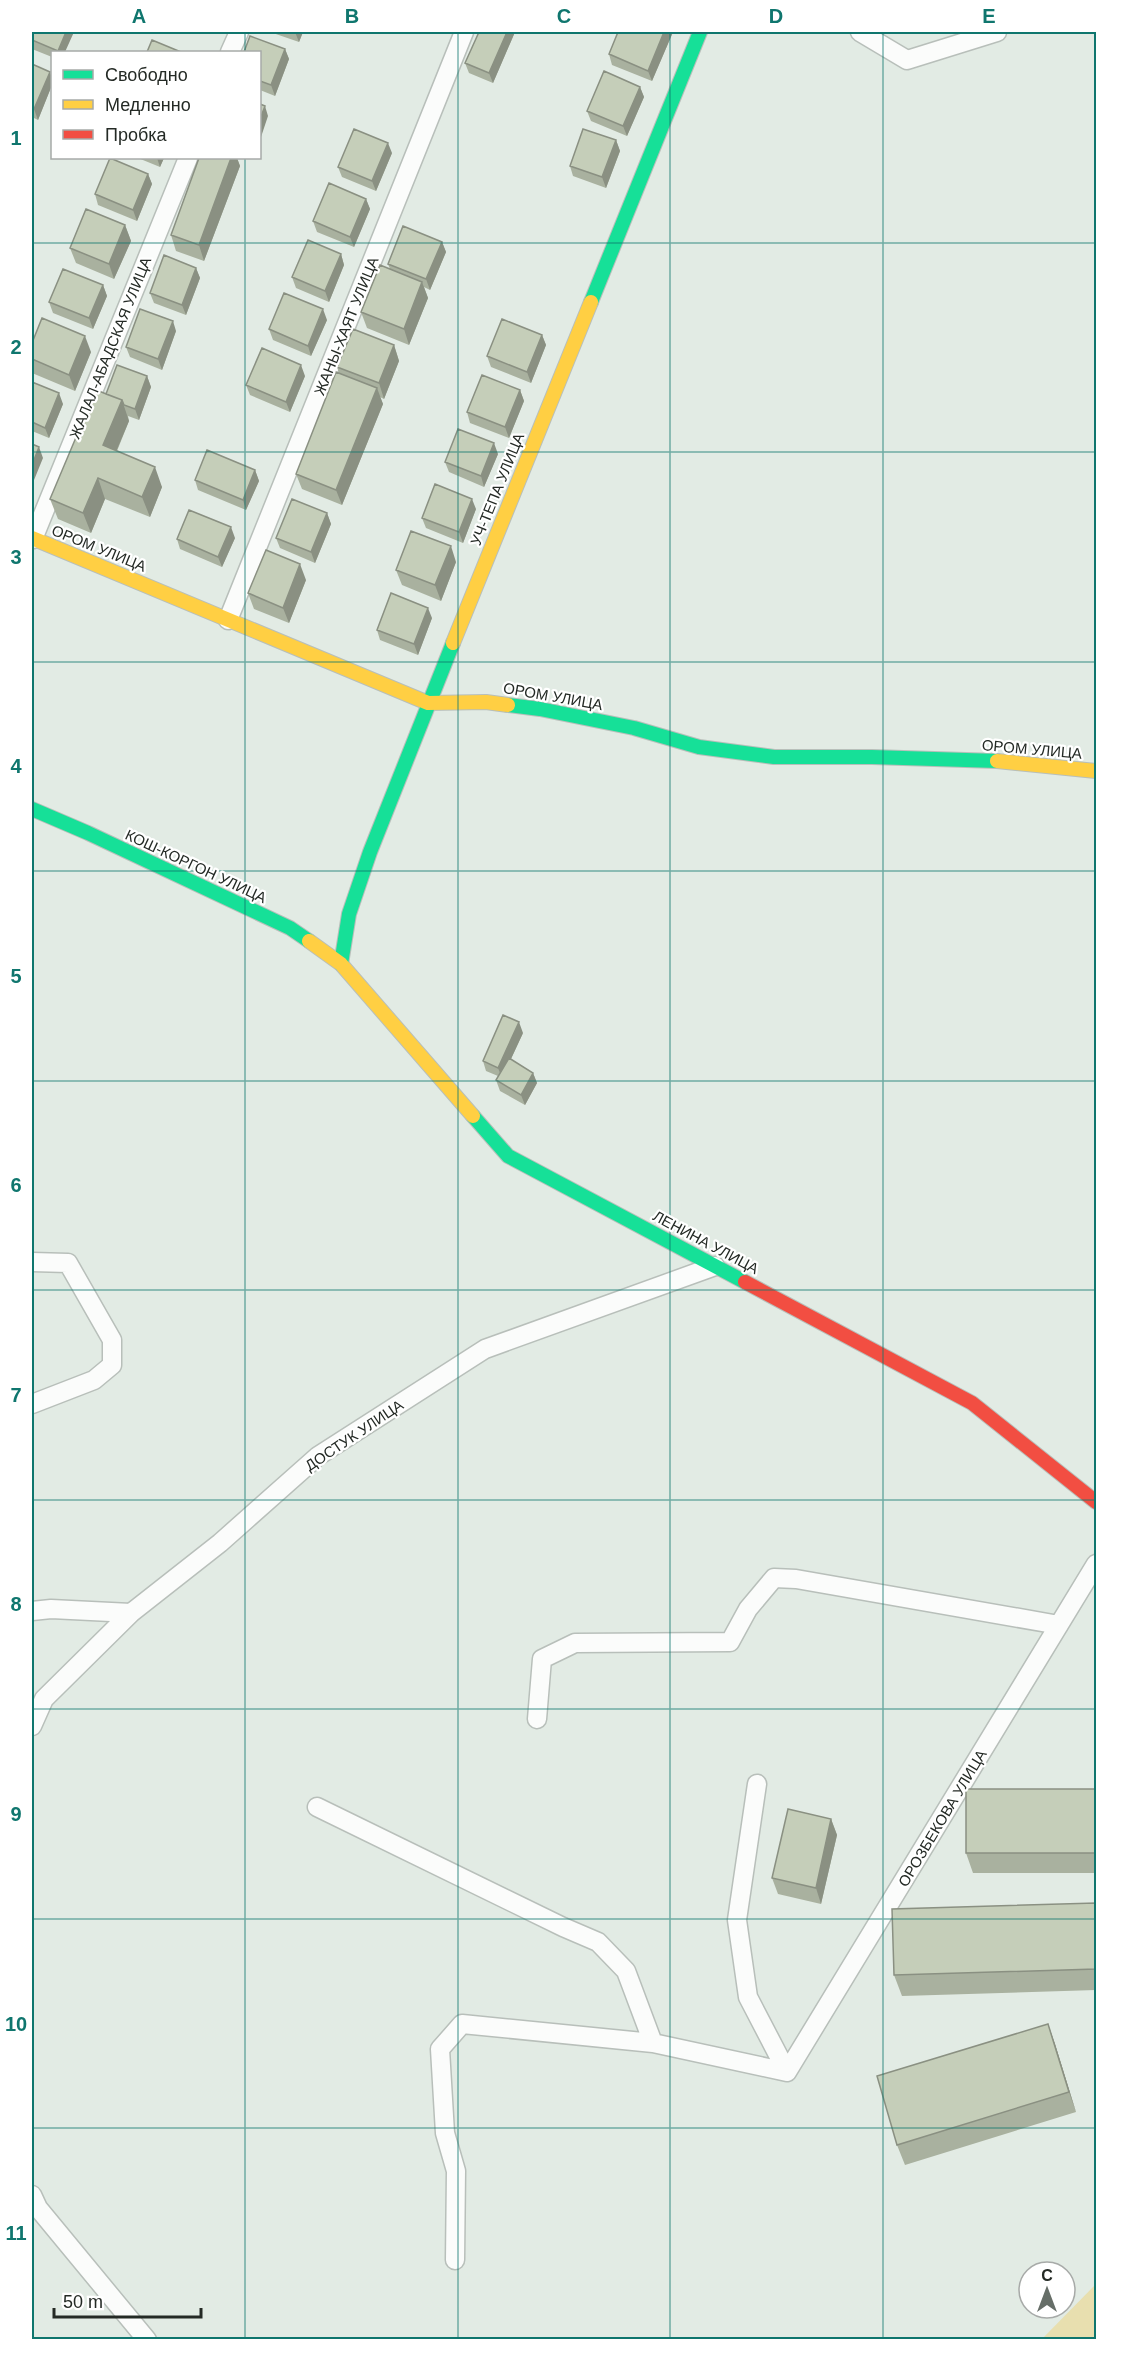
<svg xmlns="http://www.w3.org/2000/svg" width="1128" height="2371" viewBox="0 0 1128 2371" font-family="Arial,sans-serif">
<style>
.green{fill:#e8dfaf}
.lines{fill:none;stroke-linecap:round;stroke-linejoin:round}
.street-casing{stroke:#b8bfba;stroke-width:21}
.fast-casing{stroke:#b8bfba;stroke-width:16}
.slow-casing{stroke:#b8bfba;stroke-width:16}
.jam-casing{stroke:#b8bfba;stroke-width:16}
.street{stroke:#fbfcfb;stroke-width:18}
.fast{stroke:#16e098;stroke-width:14}
.slow{stroke:#ffcf43;stroke-width:14}
.jam{stroke:#f24e42;stroke-width:14}
.wall{fill:#a9b19f}
.shaded-wall{fill:#8a9082}
.building{fill:#c5ceb9;stroke:#8a9082;stroke-width:1.5}
.grid{fill:none;stroke:#0f766e;stroke-width:1.5;stroke-opacity:0.55}
.labels{text-anchor:middle;dominant-baseline:central;stroke-width:4.5;stroke-linejoin:round;paint-order:stroke}
.street-label{font-size:15px;fill:#242a25;stroke:#fff}
.neatline{fill:none;stroke:#0f766e;stroke-width:2}
.grid-label{font-size:20px;text-anchor:middle;font-weight:bold;fill:#0f766e}
</style>
<rect width="100%" height="100%" fill="#e2ebe4"/>
<!-- green -->
<path class="green" d="M1096,2284V2339H1042Z"/>
<g class="lines">
<defs>
<path id="street" d="M860,32L907,60L997,32
M230,52L239,32
M33,539L188,158
M228,620L464,32
M32,1262L68,1263L112,1340V1365L94,1380L32,1404
M32,1611L51,1609L131,1613
M537,1719L542,1659L575,1643L730,1642L748,1609L774,1578L796,1579L1059,1625
M32,1726L44,1699L131,1613L220,1543L318,1456L485,1349L715,1266
M757,1784L737,1920L748,1997L787,2072
M317,1807L563,1927L598,1942L626,1971L653,2043
M787,2072L1096,1564
M32,2195L38,2208L147,2340
M455,2260L456,2171L445,2133L440,2049L462,2024L653,2043L787,2072"/>
<path id="fast" d="M591,302L700,32
M508,705L540,709L634,728L699,747L774,757H872L997,761
M32,809L88,833L290,928L309,941
M341,964L349,914L370,852L453,643
M473,1116L508,1156L745,1282"/>
<path id="slow" d="M32,538L428,703L486,702L508,705
M453,643L591,302
M997,761L1096,771
M309,941L341,964L473,1116"/>
<path id="jam" d="M745,1282L972,1403L1096,1502"/>
</defs>
<!-- street casing -->
<use href="#street" class="street-casing"/>
<!-- fast casing -->
<use href="#fast" class="fast-casing"/>
<!-- slow casing -->
<use href="#slow" class="slow-casing"/>
<!-- jam casing -->
<use href="#jam" class="jam-casing"/>
<!-- street -->
<use href="#street" class="street"/>
<!-- fast -->
<use href="#fast" class="fast"/>
<!-- slow -->
<use href="#slow" class="slow"/>
<!-- jam -->
<use href="#jam" class="jam"/>
</g>
<!-- wall -->
<path class="wall" d="M32,32L65,52H52V57L32,49Z
M270,32H303L299,42Z
M479,32H515L493,83L469,73L465,63Z
M618,32H673L652,81L612,65L609,54Z
M285,49L289,59L275,96L260,90V52Z
M32,64L50,72L52,79V85L38,120L32,117Z
M640,87L644,97L627,136L591,121L587,111Z
M616,140L620,151L606,188L573,176L570,166Z
M392,153L376,191L342,177L338,167Z
M138,158H164L160,167Z
M199,158H237L240,166L204,261L176,251L171,235Z
M148,174L152,184L137,221L98,205L95,194Z
M366,199L370,209L354,247L317,232L313,221Z
M125,225L131,241L114,279L76,263L70,248Z
M442,242L446,252L430,290L424,287L428,298L409,345L367,328L361,312L390,269L388,264Z
M341,254L344,265L329,302L296,288L292,277Z
M196,268L200,278L186,315L154,303L150,293Z
M103,285L107,296L93,329L53,313L49,302Z
M327,320L311,356L273,340L269,329Z
M176,331L162,370L130,357L126,347Z
M542,335L546,345L531,383L491,367L487,356Z
M32,343L91,352L75,391L32,373Z
M394,345L399,361L384,399L380,397L383,404L342,505L302,489L296,474L339,373L337,367Z
M147,376L151,387L139,420L128,416L129,421L117,451L162,487L150,517L105,499L91,533L58,519L50,499L106,394Z
M305,376L290,412L250,395L246,385Z
M32,382L63,404L49,438L32,431Z
M520,390L524,401L509,438L470,423L467,412Z
M498,454L484,487L449,472L445,462Z
M255,470L259,481L246,510L198,490L195,480Z
M476,509L463,543L426,528L422,518Z
M327,513L331,524L315,563L280,548L276,538Z
M235,538L222,567L180,549L177,539Z
M456,562L441,601L402,585L396,570Z
M306,580L289,623L254,609L248,593Z
M432,618L418,655L380,640L377,630Z
M523,1033L511,1059L533,1073L537,1083L525,1105L500,1091L496,1080L498,1076L486,1071L483,1061Z
M1096,1789V1873H973L966,1853Z
M831,1819L837,1835L821,1904L778,1894L772,1878Z
M1096,1903V1990L902,1996L894,1975Z
M1048,2024L1055,2044L1076,2112L905,2165L897,2145Z"/>
<!-- shaded-wall -->
<path class="shaded-wall" d="M66,32H74L65,52H58V51Z
M295,32H303L299,42Z
M507,32H515L493,83L489,73Z
M664,32H673L652,81L648,71Z
M285,49L289,59L275,96L271,85Z
M50,72L52,79V85L38,120L34,109Z
M640,87L644,97L627,136L623,126Z
M265,106L268,116L260,140V119Z
M616,140L620,151L606,188L602,177Z
M388,143L392,153L376,191L372,181Z
M157,158H164L160,167Z
M231,158H237L240,166L204,261L199,245Z
M148,174L152,184L137,221L133,210Z
M366,199L370,209L354,247L350,237Z
M125,225L131,241L114,279L109,264Z
M442,242L446,252L430,290L426,279Z
M341,254L344,265L329,302L325,291Z
M196,268L200,278L186,315L182,305Z
M422,282L428,298L409,345L404,329Z
M103,285L107,296L93,329L89,318Z
M323,309L327,320L311,356L308,346Z
M173,321L176,331L162,370L158,359Z
M542,335L546,345L531,383L527,372Z
M85,336L91,352L75,391L69,375Z
M394,345L399,361L384,399L379,383Z
M301,365L305,376L290,412L286,402Z
M147,376L151,387L139,420L135,409Z
M377,388L383,404L342,505L336,490Z
M520,390L524,401L509,438L505,427Z
M59,393L63,404L49,438L45,428Z
M122,400L129,421L110,466L103,445Z
M494,443L498,454L484,487L481,476Z
M39,447L43,458L32,485V465Z
M155,467L162,487L150,517L142,497Z
M255,470L259,481L246,510L243,500Z
M98,478L105,499L91,533L83,513Z
M472,499L476,509L463,543L459,532Z
M327,513L331,524L315,563L311,552Z
M231,527L235,538L222,567L218,557Z
M451,546L456,562L441,601L435,585Z
M300,564L306,580L289,623L283,608Z
M428,608L432,618L418,655L414,644Z
M519,1022L523,1033L502,1078L498,1068Z
M533,1073L537,1083L525,1105L521,1095Z
M831,1819L837,1835L821,1904L816,1888Z
M1048,2024L1055,2044L1076,2112L1069,2092Z"/>
<!-- building -->
<path class="building" d="M32,32H66L58,51L32,40Z
M479,32H507L489,73L465,63Z
M618,32H664L648,71L609,54Z
M250,36L285,49L271,85L260,81V52H244Z
M152,40L181,52H147Z
M32,64L50,72L34,109L32,108Z
M604,71L640,87L623,126L587,111Z
M260,104L265,106L260,119Z
M354,129L388,143L372,181L338,167Z
M583,129L616,140L602,177L570,166Z
M110,158L148,174L133,210L95,194Z
M199,158H231L199,245L171,235Z
M329,183L366,199L350,237L313,221Z
M86,209L125,225L109,264L70,248Z
M403,226L442,242L426,279L388,264Z
M308,240L341,254L325,291L292,277Z
M164,255L196,268L182,305L150,293Z
M380,265L422,282L404,329L361,312Z
M63,269L103,285L89,318L49,302Z
M284,293L323,309L308,346L269,329Z
M140,309L173,321L158,359L126,347Z
M42,318L85,336L69,375L32,359V343Z
M502,319L542,335L527,372L487,356Z
M353,329L394,345L379,383L337,367Z
M262,348L301,365L286,402L246,385Z
M117,365L147,376L135,409L124,405L122,400L106,394Z
M336,372L377,388L336,490L296,474Z
M482,375L520,390L505,427L467,412Z
M32,382L59,393L45,428L32,422Z
M96,390L122,400L103,445L155,467L142,497L98,478L83,513L50,499Z
M458,429L494,443L481,476L445,462Z
M32,444L39,447L32,465Z
M207,450L255,470L243,500L195,480Z
M435,484L472,499L459,532L422,518Z
M292,499L327,513L311,552L276,538Z
M189,510L231,527L218,557L177,539Z
M411,531L451,546L435,585L396,570Z
M266,550L300,564L283,608L248,593Z
M391,593L428,608L414,644L377,630Z
M503,1015L519,1022L498,1068L483,1061Z
M509,1058L533,1073L521,1095L496,1080Z
M966,1789H1096V1853H966Z
M788,1809L831,1819L816,1888L772,1878Z
M1096,1903V1969L894,1975L892,1909Z
M1048,2024L1069,2092L897,2145L877,2076Z"/>
<!-- grid -->
<path class="grid" d="M245,32V52M458,32V2340M670,32V2340M883,32V2340M245,158V2340M32,243H1096M32,452H1096M32,662H1096M32,871H1096M32,1081H1096M32,1290H1096M32,1500H1096M32,1709H1096M32,1919H1096M32,2128H1096"/>
<g class="labels">
<!-- street labels -->
<g class="street-label">
<text transform="translate(346 326) rotate(-68)">ЖАНЫ-ХАЯТ УЛИЦА</text>
<text transform="translate(110 348) rotate(-68)">ЖАЛАЛ-АБАДСКАЯ УЛИЦА</text>
<text transform="translate(497 489) rotate(-68)">УЧ-ТЕПА УЛИЦА</text>
<text transform="translate(99 548) rotate(22)">ОРОМ УЛИЦА</text>
<text transform="translate(553 696) rotate(10)">ОРОМ УЛИЦА</text>
<text transform="translate(1032 749) rotate(5)">ОРОМ УЛИЦА</text>
<text transform="translate(196 866) rotate(25)">КОШ-КОРГОН УЛИЦА</text>
<text transform="translate(706 1242) rotate(28)">ЛЕНИНА УЛИЦА</text>
<text transform="translate(354 1435) rotate(-34)">ДОСТУК УЛИЦА</text>
<text transform="translate(942 1818) rotate(-59)">ОРОЗБЕКОВА УЛИЦА</text>
</g>
</g>
<!-- border -->
<rect width="1128" height="2371" fill="none" stroke="#ffffff" stroke-width="66"/>
<!-- legend -->
<rect x="51" y="51" width="210" height="108" fill="#ffffff" stroke="#a7aaa8" stroke-width="1.5"/>
<rect x="63" y="70" width="30" height="9" fill="#16e098" stroke="#a7aaa8" stroke-width="1.5"/>
<text x="105" y="81" font-size="18" fill="#242a25">Свободно</text>
<rect x="63" y="100" width="30" height="9" fill="#ffcf43" stroke="#a7aaa8" stroke-width="1.5"/>
<text x="105" y="111" font-size="18" fill="#242a25">Медленно</text>
<rect x="63" y="130" width="30" height="9" fill="#f24e42" stroke="#a7aaa8" stroke-width="1.5"/>
<text x="105" y="141" font-size="18" fill="#242a25">Пробка</text>
<!-- north arrow -->
<g transform="translate(1047 2290)"><circle r="28" fill="#ffffff" stroke="#a7aaa8" stroke-width="1.5"/>
<path d="M0-4.5L10 22L0 15L-10 22Z" fill="#666e68"/>
<text y="-9" font-size="16" font-weight="bold" text-anchor="middle" fill="#242a25">С</text>
</g>
<!-- scale -->
<path d="M54 2308v9h147v-9" fill="none" stroke="#242a25" stroke-width="3"/>
<text x="63" y="2308" font-size="18" fill="#242a25" stroke="#ffffff" stroke-width="4.5" paint-order="stroke">50 m</text>
<rect x="33" y="33" width="1062" height="2305" class="neatline"/>
<g class="grid-label">
<text x="139" y="23">A</text>
<text x="352" y="23">B</text>
<text x="564" y="23">C</text>
<text x="776" y="23">D</text>
<text x="989" y="23">E</text>
<text x="16" y="145">1</text>
<text x="16" y="354">2</text>
<text x="16" y="564">3</text>
<text x="16" y="773">4</text>
<text x="16" y="983">5</text>
<text x="16" y="1192">6</text>
<text x="16" y="1402">7</text>
<text x="16" y="1611">8</text>
<text x="16" y="1821">9</text>
<text x="16" y="2031">10</text>
<text x="16" y="2240">11</text>
</g>
</svg>
